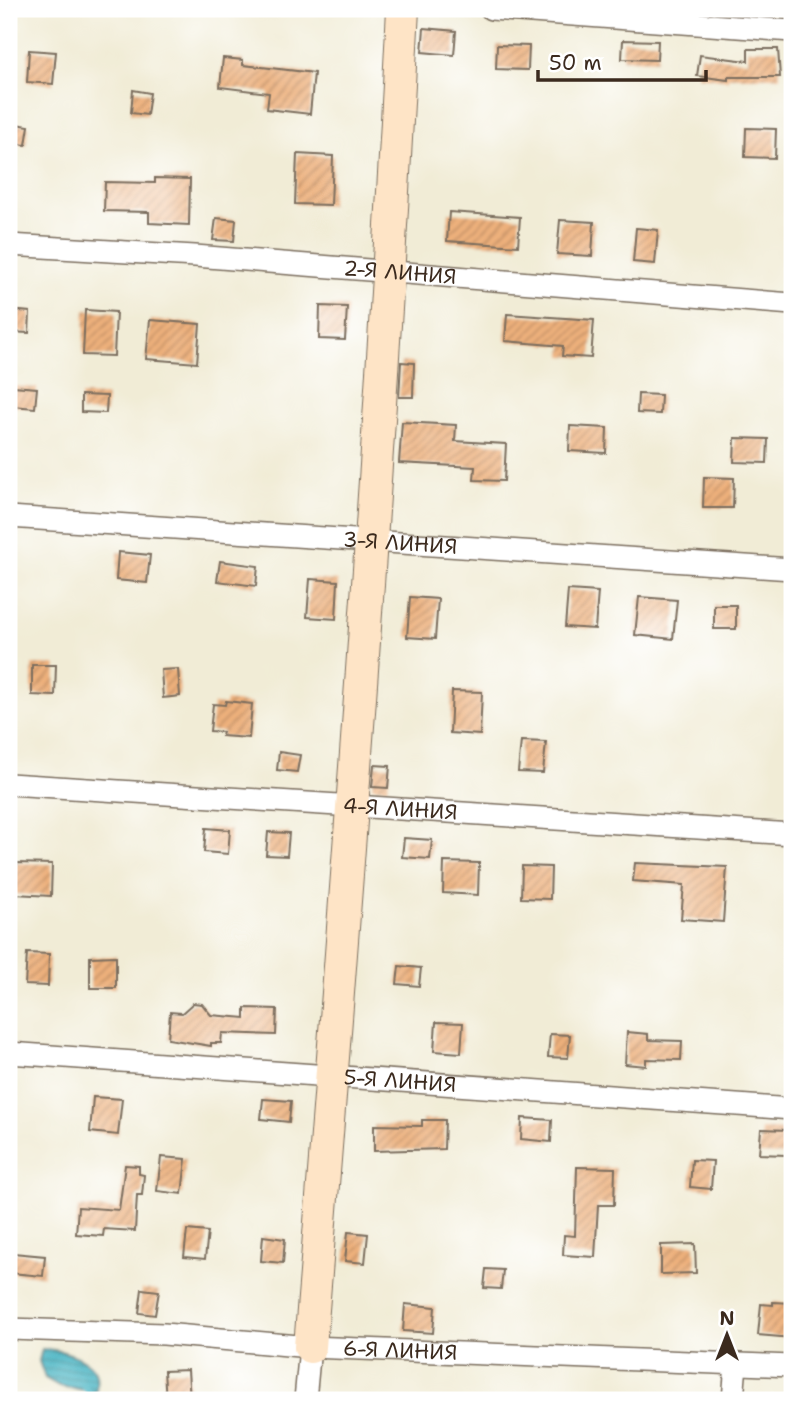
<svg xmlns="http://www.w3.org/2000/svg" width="801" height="1409" viewBox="0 0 801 1409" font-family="'Shantell Sans',sans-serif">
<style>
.water{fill:url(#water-rules);stroke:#406e70;stroke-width:2}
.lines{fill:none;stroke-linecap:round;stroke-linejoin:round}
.stream{stroke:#45b3c2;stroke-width:7}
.building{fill:url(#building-hatch)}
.street-casing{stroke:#7b6e5e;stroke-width:24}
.secondary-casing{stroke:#7b6e5e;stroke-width:34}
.street{stroke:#fff;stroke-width:21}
.secondary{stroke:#fee4c6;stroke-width:32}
.labels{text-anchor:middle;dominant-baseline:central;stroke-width:5;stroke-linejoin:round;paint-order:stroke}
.street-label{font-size:21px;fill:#3b2a1e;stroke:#fff}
</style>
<defs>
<pattern id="water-rules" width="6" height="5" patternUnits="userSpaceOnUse" patternTransform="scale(1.75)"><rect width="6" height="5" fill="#45b3c2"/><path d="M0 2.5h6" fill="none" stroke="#3b929d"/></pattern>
<pattern id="building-hatch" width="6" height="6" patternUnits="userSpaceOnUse" patternTransform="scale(1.75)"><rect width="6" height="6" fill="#edb07c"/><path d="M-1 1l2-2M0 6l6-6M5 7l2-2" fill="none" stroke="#c18f65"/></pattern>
</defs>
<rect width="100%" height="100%" fill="#fff"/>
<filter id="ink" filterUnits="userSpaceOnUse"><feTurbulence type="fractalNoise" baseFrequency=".0143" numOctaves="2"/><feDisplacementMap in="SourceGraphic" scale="14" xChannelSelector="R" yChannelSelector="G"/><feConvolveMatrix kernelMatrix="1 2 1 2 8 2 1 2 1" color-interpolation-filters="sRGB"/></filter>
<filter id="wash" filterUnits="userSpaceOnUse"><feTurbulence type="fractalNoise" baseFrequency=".00686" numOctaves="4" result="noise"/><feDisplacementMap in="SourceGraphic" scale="28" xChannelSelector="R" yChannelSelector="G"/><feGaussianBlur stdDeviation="1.57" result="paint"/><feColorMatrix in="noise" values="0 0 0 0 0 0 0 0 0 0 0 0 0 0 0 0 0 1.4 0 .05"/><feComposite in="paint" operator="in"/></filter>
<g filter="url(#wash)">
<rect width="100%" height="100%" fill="#f1ecd6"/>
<!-- water -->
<path class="water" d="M42,1349C59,1349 91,1357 96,1375C97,1380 96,1387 96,1392L59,1386L45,1378L39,1361Z"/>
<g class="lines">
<!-- stream -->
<path class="stream" d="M83,1384L94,1400"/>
</g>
<g id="blocks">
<!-- building -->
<path class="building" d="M424,28L456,31L454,55L422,52Z
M623,40L658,41L657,60L622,59Z
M497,45L529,46L528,70L496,69Z
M748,49H778L780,77H728V80L697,76L700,55L748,61Z
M29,50L56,52L53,84L27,82Z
M223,58L243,60V65L314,73L310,114L267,109L269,93L220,87Z
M133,90L150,93L147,115L131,113Z
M9,123L29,126L26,145L9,143Z
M746,128L776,129L775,158L745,157Z
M297,154L333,156L331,205L295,204Z
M155,178L190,179L189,225L149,223V212L104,211L105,182L155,183Z
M449,212L520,217L518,246L447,241Z
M216,218L236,220L234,241L213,240Z
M560,220L594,222L592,256L557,254Z
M636,228L658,230L655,264L633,262Z
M320,306L347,307L345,340L319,339Z
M9,310L30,312L29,333L9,332Z
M85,310L116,312L114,356L83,355Z
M507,314L594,320L591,358L562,356L563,346L505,341Z
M150,320L200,324L197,363L146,359Z
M401,362L414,363L413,397H399Z
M13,386L37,388L35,408L12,406Z
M638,394L661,395L660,414L637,413Z
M81,395L107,396L106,413L81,412Z
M402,422L456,425L455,441L506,444L504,481L474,480L475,467L399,463Z
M570,426L607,428L606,453L569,451Z
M735,438L768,439L767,463L734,462Z
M704,477L734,478L733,508H703Z
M118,552L150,555L147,583L116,580Z
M220,561L258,566L256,586L217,581Z
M310,579L338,581L336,619L307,617Z
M568,590L598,592L595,629L565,627Z
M410,597L438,599L435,639L407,637Z
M639,597L677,600L673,639L635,635Z
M714,605H736V629H714Z
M32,665H56L55,696L32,695Z
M178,669L180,696L163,698L161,670Z
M452,691L482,692L480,735L450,733Z
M226,701L252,704L249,738L222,736L223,732L210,731L213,704L225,705Z
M521,741L546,742L543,773L518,772Z
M279,752L300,755L297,772L277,770Z
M374,765L390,766L388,788L372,787Z
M206,828L230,830L228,854L204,852Z
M268,832L289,833L287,856L266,855Z
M404,838L432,840L430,859L402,857Z
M444,862L479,863L478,895L443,893Z
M16,863L52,864L51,896L15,894Z
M635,863L727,867L723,922L681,919L684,885L633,881Z
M522,866L551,867L550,899L521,898Z
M27,953L49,954L48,986L25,985Z
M116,956V988H90V957Z
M399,966L421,968L419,986L397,984Z
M193,1003L202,1004L211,1015L245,1018V1008L277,1009L276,1035L222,1033L221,1043H211V1046L168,1039L170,1012L182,1013Z
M436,1022L463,1023L461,1053L434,1051Z
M627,1032L648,1034V1040L682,1041L681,1060L646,1059V1066L625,1064Z
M550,1034L570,1035L568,1058L548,1057Z
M93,1097L122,1099L118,1135L90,1132Z
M263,1099L291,1101L289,1122L261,1119Z
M522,1118L552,1120L551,1142L521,1139Z
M422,1120H445L444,1149L374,1151V1125L422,1126Z
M761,1129L788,1130L786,1155L759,1154Z
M161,1157L186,1159L182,1194L157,1191Z
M692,1160L713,1161L711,1189L690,1187Z
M125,1165L139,1166V1174L144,1175L142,1195H137L135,1231L104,1229L103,1236L76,1234L78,1207L119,1210Z
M577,1167L615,1168L614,1205H598L595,1257L563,1255L564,1235L575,1236Z
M187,1230L208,1232L205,1259L184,1257Z
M348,1232L368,1234L365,1263L345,1261Z
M263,1236L285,1239L283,1263L261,1261Z
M695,1244L696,1273L661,1274V1245Z
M13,1253L45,1256L43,1276L11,1273Z
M486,1269L503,1270L501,1289L484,1288Z
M142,1289L159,1291L155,1315L139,1313Z
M773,1302L792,1303V1338L758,1335L761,1304L773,1305Z
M405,1304L435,1307L433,1333L403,1331Z
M188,1370L190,1400H166L164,1371Z"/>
</g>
</g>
<g filter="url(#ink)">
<use href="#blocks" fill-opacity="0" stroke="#7b6e5e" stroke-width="2"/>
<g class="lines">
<defs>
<g id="street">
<path d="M491,9L792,31"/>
<path id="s1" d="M9,245L195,256L792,304"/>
<path id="s2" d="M9,517L792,569"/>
<path id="s3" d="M9,784L792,834"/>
<path id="s4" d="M9,1053L792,1109"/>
<path id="s5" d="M9,1329L164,1334L310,1347L792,1366"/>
<path d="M305,1400L310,1347"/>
<path d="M733,1400L736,1364"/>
</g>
<path id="secondary" d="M310,1347C346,902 380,456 403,9"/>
</defs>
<!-- street casing -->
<use href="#street" class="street-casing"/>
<!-- secondary casing -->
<use href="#secondary" class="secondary-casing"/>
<!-- street -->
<use href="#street" class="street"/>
<!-- secondary -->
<use href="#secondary" class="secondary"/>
</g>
</g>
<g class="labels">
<!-- street labels -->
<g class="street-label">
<text stroke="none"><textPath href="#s1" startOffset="392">2-Я ЛИНИЯ</textPath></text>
<text stroke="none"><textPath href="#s2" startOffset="392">3-Я ЛИНИЯ</textPath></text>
<text stroke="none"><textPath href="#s3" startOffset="392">4-Я ЛИНИЯ</textPath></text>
<text stroke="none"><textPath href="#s4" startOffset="392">5-Я ЛИНИЯ</textPath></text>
<text stroke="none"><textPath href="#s5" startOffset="392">6-Я ЛИНИЯ</textPath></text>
</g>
</g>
<!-- margin -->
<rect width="801" height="1409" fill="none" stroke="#fff" stroke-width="35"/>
<!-- north arrow -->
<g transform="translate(727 1335)" stroke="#ffffff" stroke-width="5" paint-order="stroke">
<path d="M0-5L12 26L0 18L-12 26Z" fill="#3b2a1e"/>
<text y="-10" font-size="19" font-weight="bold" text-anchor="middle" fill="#3b2a1e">N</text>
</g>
<!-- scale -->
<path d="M538 70v10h168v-10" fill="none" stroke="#3b2a1e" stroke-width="3.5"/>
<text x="549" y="70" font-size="21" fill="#3b2a1e" stroke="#ffffff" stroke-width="5" paint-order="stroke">50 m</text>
</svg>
